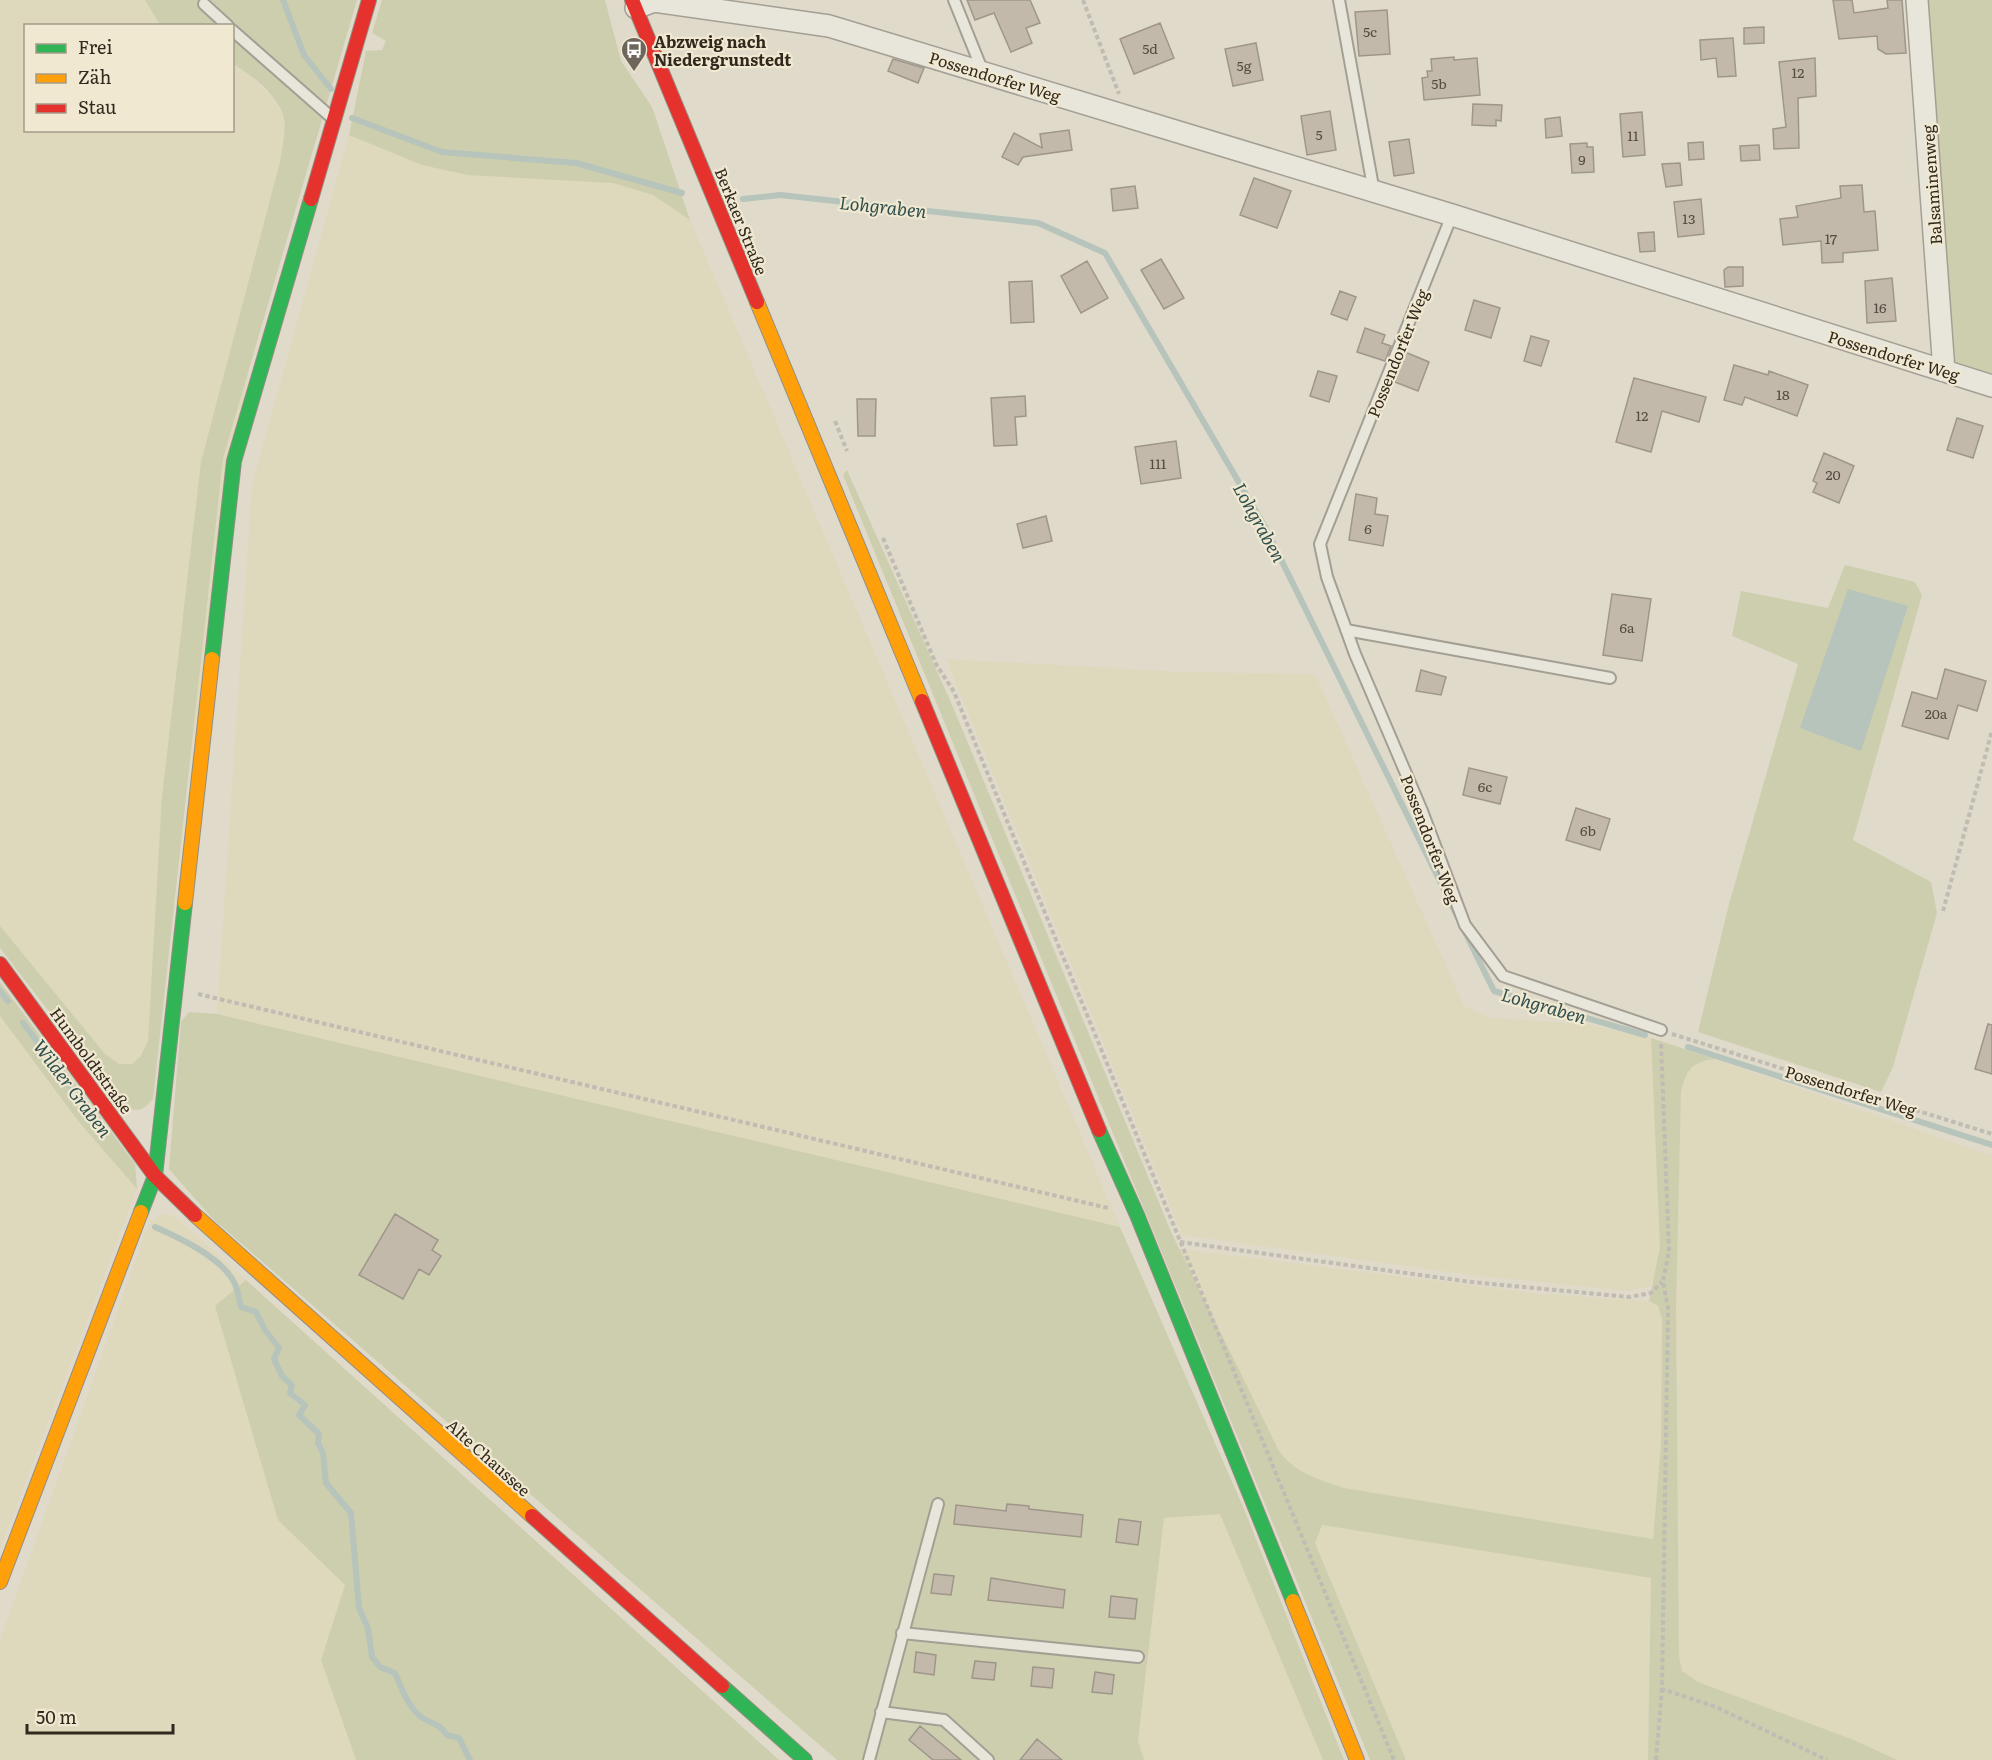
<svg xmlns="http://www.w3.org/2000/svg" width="1992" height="1760" viewBox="0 0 1992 1760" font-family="Literata,serif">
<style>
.farmland{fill:#ded8bc}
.green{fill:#cdceae}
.water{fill:#b6c4bb}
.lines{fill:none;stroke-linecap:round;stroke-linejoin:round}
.stream{stroke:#b6c4bb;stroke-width:6}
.building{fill:#c3b9ab;stroke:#9f968a;stroke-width:1.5}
.lane-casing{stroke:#a49f94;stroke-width:14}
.street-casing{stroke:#a49f94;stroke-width:24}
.fast-casing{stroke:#948e84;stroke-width:16}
.slow-casing{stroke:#948e84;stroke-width:16}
.jam-casing{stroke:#948e84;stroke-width:16}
.path{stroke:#c0bbb3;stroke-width:4;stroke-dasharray:4.5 3;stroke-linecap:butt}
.lane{stroke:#e8e5db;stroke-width:10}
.street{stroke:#e8e5db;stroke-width:21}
.fast{stroke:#30b455;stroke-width:14}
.slow{stroke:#ff9f0a;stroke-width:14}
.jam{stroke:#e5322d;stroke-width:14}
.labels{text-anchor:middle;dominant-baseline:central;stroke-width:4.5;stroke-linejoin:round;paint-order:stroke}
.number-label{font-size:14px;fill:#564c41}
.poi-label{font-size:16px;font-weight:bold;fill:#31281e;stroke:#f0e8d0;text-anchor:start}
.street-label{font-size:16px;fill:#31281e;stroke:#f0e8d0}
.water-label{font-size:18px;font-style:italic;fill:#2f4f4e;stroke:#f0e8d0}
</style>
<rect width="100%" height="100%" fill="#e0daca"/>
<!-- farmland -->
<path class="farmland" d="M0,0H145L160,25L26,26V130H232L233,64L244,70L273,98L284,117V136L148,1042L140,1057L132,1064H118L105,1054L0,926Z
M349,135L422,165L613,183L653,195L690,220L1120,1227L217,1014L252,485Z
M946,659L1181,672L1315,674L1464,1006L1491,1018L1587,1024L1651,1038L1660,1247L1657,1268L1650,1286L1628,1291L1472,1275L1182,1235Z
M0,1016L79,1122L137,1189L0,1549Z
M1715,1059L1992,1156V1760H1897L1854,1740L1698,1682L1682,1672L1679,1656L1676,1308L1681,1092L1686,1074L1698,1061Z
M162,1214L174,1216L246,1280L278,1520L345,1585L321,1660L356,1760H0V1640L147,1229L153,1219Z
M1179,1249L1540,1294L1649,1301L1658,1306L1662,1319L1661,1443L1653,1539L1344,1488L1302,1474L1288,1464L1279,1451Z
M1220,1514L1323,1760H1144L1138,1740L1164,1518Z
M1322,1525L1651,1578L1648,1760H1406L1315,1543Z"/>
<!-- green -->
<path class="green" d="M145,0H357L223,458L153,1099C142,1113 133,1113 119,1102L0,948V926L105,1054L119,1064H132L140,1057L148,1041L162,796L201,462L280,162C282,148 286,133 284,119C280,97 251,74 233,64L232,26L160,25Z
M382,0H605L621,61L652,107L690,220L653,195L613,183L468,175L422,165L349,135L366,51L382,50L386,41L372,33Z
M1909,0H1992V378L1932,359Z
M847,470L953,707L1172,1234L1279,1451C1296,1474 1318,1479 1344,1488L1653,1539L1661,1443L1662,1319L1658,1306L1649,1301L1660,1247L1651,1038L1715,1059C1691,1062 1687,1069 1681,1092L1676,1308L1679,1656L1682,1671L1698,1682L1854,1740L1897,1760H1648L1651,1578L1322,1525L1315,1543L1406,1760H1370L843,475Z
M1845,565L1915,582L1922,595L1853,840L1931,882L1937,913L1893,1067L1881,1092L1698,1032L1729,904L1798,664L1732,636L1741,591L1828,608Z
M0,982L135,1164L137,1189L79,1122L0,1016Z
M189,1012L217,1014L1120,1227L1244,1509L1344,1760H1323L1220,1514L1164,1518L1138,1740L1144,1760H837L212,1218L169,1169L181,1022Z
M246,1280L779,1760H356L321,1660L345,1585L278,1520L215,1306Z"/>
<!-- water -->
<path class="water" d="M1848,589L1908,606L1861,751L1800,728Z"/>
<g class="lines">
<!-- stream -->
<path class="stream" d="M283,0L304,55L331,89
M352,118L442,152L576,163L682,193
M743,199L780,195L1038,223L1105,253L1265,527L1457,916
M1463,928L1494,991L1645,1035
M0,991L8,1001
M23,1023L79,1097
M1688,1047L1992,1145
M155,1227C180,1238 223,1258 235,1284C238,1291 239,1300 241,1307L256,1312L265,1330L279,1348L274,1359L282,1376L292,1385L290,1393L305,1405L299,1415L319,1434L318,1443L323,1453L326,1483L351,1513L359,1608L368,1628L372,1657L380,1667L395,1673C401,1687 407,1705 420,1716C430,1724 440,1723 447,1735L459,1738L470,1760"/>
</g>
<!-- building -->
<path class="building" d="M967,0H1030L1040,23L1026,28L1032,43L1011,52L994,13L975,20Z
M1833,0H1852L1854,13L1888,8L1887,0H1902L1906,53L1886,54L1878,49L1877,36L1839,39Z
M1387,10L1390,54L1359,56L1355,12Z
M1160,23L1174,58L1134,74L1120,39Z
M1764,27V43L1744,44V28Z
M1733,38L1736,76L1718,77L1716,58L1701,60L1700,40Z
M1256,43L1263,80L1233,86L1225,49Z
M1454,57V60L1477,58L1480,95L1424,100L1422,78L1428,77L1427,71H1432L1431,59Z
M1815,58L1816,96L1798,98L1799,148L1774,149L1773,129L1786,127L1779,62Z
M893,59L924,68L918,83L888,71Z
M1473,104L1502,105L1501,121L1496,120V126L1472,125Z
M1330,111L1336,150L1307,155L1301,116Z
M1642,112L1645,155L1623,157L1620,114Z
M1560,117L1562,136L1546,138L1545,119Z
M1069,130L1072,150L1023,157L1018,165L1002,157L1014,133L1042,148L1040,134Z
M1409,139L1414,173L1394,176L1389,142Z
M1703,142L1704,159L1689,160L1688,143Z
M1587,143V147H1593L1594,172L1572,173L1570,144Z
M1759,145L1760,160L1741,161L1740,146Z
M1680,163L1682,185L1666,187L1662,164Z
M1254,178L1291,191L1277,228L1240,215Z
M1862,185L1864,212L1875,211L1878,250L1843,253V262L1822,263L1821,241L1783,245L1780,219L1798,217L1796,206L1841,198L1840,186Z
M1135,186L1138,208L1113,211L1111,189Z
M1701,199L1704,234L1678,237L1674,202Z
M1654,232L1655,251L1640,252L1638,233Z
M1161,259L1184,298L1164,309L1141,270Z
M1087,261L1108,298L1081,313L1061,276Z
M1728,267H1743V286L1725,287L1724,270Z
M1892,278L1896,321L1867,323L1865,281Z
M1032,281L1034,322L1011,323L1009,282Z
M1340,291L1356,297L1347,320L1331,314Z
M1474,300L1500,308L1491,338L1465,330Z
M1365,328L1385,335L1382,343L1391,346L1385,361L1357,352Z
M1531,336L1549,341L1541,366L1524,361Z
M1405,352L1429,362L1418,391L1395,382Z
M1734,365L1768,375L1769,371L1808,385L1797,416L1745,397L1742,405L1724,400Z
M1318,371L1337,376L1329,402L1310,396Z
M1634,378L1706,397L1699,422L1662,411L1651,452L1616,442Z
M1025,396L1026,416L1015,417L1017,445L994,446L991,398Z
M857,399H876L875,436H858Z
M1957,418L1983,426L1973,458L1947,450Z
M1176,441L1181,478L1141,484L1135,447Z
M1824,453L1854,466L1839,503L1813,492L1817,483L1813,481Z
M1356,494L1377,498L1375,514L1388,516L1383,546L1349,540Z
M1046,516L1052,541L1023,548L1017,524Z
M1612,594L1651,599L1642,661L1603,655Z
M1945,669L1986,681L1977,711L1958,705L1948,739L1902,726L1912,692L1937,699Z
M1421,670L1446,677L1441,695L1416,691Z
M1469,768L1507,777L1500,804L1463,795Z
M1576,808L1610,819L1600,850L1566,840Z
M1988,1024L1992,1025V1074L1975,1069Z
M395,1214L438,1240L432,1250L441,1256L429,1275L419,1269L403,1299L359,1275Z
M1007,1504L1029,1506V1509L1083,1515L1081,1537L954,1524L956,1505L1006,1511Z
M1119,1519L1141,1522L1138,1545L1116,1542Z
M934,1574L954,1576L951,1595L931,1593Z
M991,1578L1065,1590L1063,1608L988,1600Z
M1111,1596L1137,1599L1135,1619L1109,1617Z
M916,1652L936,1655L934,1675L914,1672Z
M975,1661L996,1663L994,1680L972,1678Z
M1033,1667L1054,1669L1052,1688L1031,1686Z
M1095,1672L1114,1675L1112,1694L1092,1692Z
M920,1726L961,1760H933L909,1740Z
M1037,1739L1062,1760H1020Z"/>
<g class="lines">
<defs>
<path id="lane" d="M954,0L983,72
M1339,0L1374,192
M204,4L228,26
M232,30L331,117
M1452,215L1320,544L1327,577L1355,654L1422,811L1465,925L1503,976L1661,1030
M1346,630L1610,678
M902,1633L1138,1657
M881,1712L944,1720L988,1760
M869,1760L938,1504"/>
<path id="street" d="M1917,0L1944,371
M636,8L654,1L829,26L1452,215L1992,386"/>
<path id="fast" d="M212,659L234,461L311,199
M1099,1130L1137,1215L1293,1601
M141,1212L155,1176L185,903
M722,1686L805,1760"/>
<path id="slow" d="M757,302L922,701
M185,903L212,659
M195,1215L532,1516
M0,1582L141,1212
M1293,1601L1357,1760"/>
<path id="jam" d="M632,0L757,302
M311,199L369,0
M922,701L1099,1130
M0,964L155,1176L195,1215
M532,1516L722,1686"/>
</defs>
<!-- lane casing -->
<use href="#lane" class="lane-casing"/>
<!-- street casing -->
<use href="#street" class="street-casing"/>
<!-- fast casing -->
<use href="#fast" class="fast-casing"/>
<!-- slow casing -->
<use href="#slow" class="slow-casing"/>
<!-- jam casing -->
<use href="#jam" class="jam-casing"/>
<!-- path -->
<path class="path" d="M1083,0L1119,94
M835,421L847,451
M883,538L936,664L954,692L1394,1760
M1943,911L1992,731
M198,994L1108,1208
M1672,1034L1992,1134
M1661,1044L1669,1251L1663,1281L1668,1308L1662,1689L1716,1707L1827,1760
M1180,1242L1471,1282L1629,1297L1651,1293L1662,1282
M1656,1760L1662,1689"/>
<!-- lane -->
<use href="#lane" class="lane"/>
<!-- street -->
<use href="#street" class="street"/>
<!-- fast -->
<use href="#fast" class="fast"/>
<!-- slow -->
<use href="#slow" class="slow"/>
<!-- jam -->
<use href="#jam" class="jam"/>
</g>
<!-- icons -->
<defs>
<symbol id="bus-pin" viewBox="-11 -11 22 30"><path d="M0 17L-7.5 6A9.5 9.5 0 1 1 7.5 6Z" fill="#6e665a" stroke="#f0e8d0"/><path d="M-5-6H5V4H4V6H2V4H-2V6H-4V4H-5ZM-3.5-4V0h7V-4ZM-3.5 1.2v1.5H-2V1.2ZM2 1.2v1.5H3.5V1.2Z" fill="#fff"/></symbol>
</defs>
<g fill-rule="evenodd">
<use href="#bus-pin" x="619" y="35" width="30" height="40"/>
</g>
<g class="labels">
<!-- number labels -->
<g class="number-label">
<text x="1370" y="31">5c</text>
<text x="1150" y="48">5d</text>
<text x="1244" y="65">5g</text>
<text x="1798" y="72">12</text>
<text x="1439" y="83">5b</text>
<text x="1319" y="134">5</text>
<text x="1633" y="135">11</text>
<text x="1582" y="159">9</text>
<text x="1689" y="218">13</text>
<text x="1831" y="238">17</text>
<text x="1880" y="307">16</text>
<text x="1783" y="394">18</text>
<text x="1642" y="415">12</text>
<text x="1158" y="463">111</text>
<text x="1833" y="474">20</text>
<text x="1368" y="528">6</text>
<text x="1627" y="627">6a</text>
<text x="1936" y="713">20a</text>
<text x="1485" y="786">6c</text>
<text x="1588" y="830">6b</text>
</g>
<!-- poi labels -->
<g class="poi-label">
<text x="654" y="41">Abzweig nach<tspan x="654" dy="18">Niedergrunstedt</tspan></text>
</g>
<!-- street labels -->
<g class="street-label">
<text transform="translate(995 76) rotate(17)">Possendorfer Weg</text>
<text transform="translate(1931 185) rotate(-94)">Balsaminenweg</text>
<text transform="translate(742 221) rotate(68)">Berkaer Straße</text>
<text transform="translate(1397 353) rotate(-68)">Possendorfer Weg</text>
<text transform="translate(1894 355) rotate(17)">Possendorfer Weg</text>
<text transform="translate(1431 839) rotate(69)">Possendorfer Weg</text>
<text transform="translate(92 1060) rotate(54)">Humboldtstraße</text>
<text transform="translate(1851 1090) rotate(17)">Possendorfer Weg</text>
<text transform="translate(489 1457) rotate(42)">Alte Chaussee</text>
</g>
<!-- water labels -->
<g class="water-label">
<text transform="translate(883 206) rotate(6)">Lohgraben</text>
<text transform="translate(1260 522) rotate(61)">Lohgraben</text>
<text transform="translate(1544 1005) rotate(16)">Lohgraben</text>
<text transform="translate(73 1088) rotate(53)">Wilder Graben</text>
</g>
</g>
<!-- legend -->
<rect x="24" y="24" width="210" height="108" fill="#f0e8d0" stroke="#a49b89" stroke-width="1.5"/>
<rect x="36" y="44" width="30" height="9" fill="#30b455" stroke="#a49b89" stroke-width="1.5"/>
<text x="78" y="54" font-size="18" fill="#31281e">Frei</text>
<rect x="36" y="74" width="30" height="9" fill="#ff9f0a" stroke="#a49b89" stroke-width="1.5"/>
<text x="78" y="84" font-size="18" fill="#31281e">Zäh</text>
<rect x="36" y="104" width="30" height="9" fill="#e5322d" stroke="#a49b89" stroke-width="1.5"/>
<text x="78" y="114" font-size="18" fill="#31281e">Stau</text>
<!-- scale -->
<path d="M27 1724v9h146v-9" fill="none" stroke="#31281e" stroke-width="3"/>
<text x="36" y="1724" font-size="18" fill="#31281e" stroke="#f0e8d0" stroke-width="4.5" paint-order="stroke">50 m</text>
</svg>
